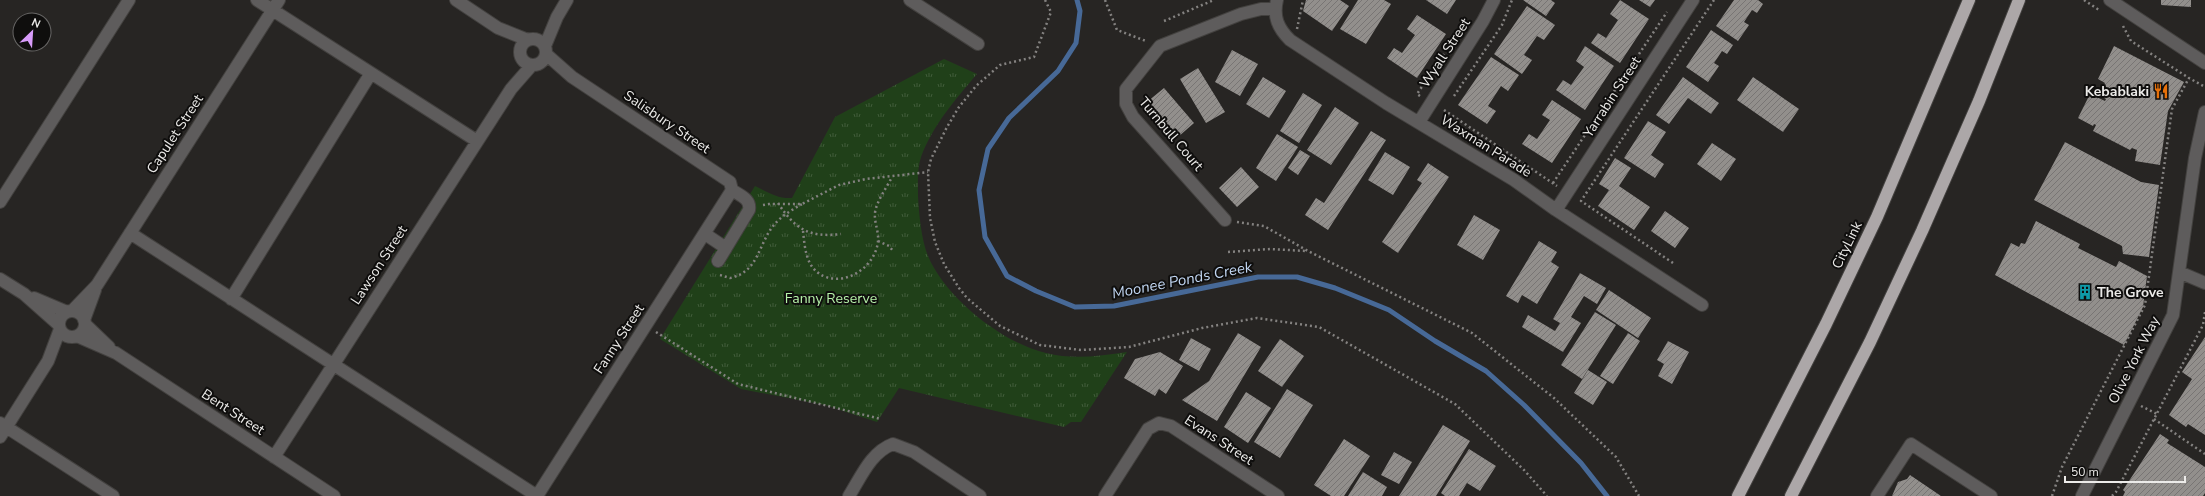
<svg xmlns="http://www.w3.org/2000/svg" width="2205" height="496" viewBox="0 0 2205 496" font-family="'Nunito Sans',sans-serif">
<style>
.park{fill:url(#park-tufts)}
.lines{fill:none;stroke-linecap:round;stroke-linejoin:round}
.stream{stroke:#476997;stroke-width:5}
.building{fill:url(#building-hatch)}
.minor-casing{stroke:#43413f;stroke-width:14}
.highway-casing{stroke:#43413f;stroke-width:14}
.path{stroke:#848280;stroke-width:2.5;stroke-dasharray:2 3;stroke-linecap:butt}
.minor{stroke:#5e5c5c;stroke-width:12}
.highway{stroke:#aca7a8;stroke-width:12}
.labels{text-anchor:middle;dominant-baseline:central;stroke-width:4;stroke-linejoin:round;paint-order:stroke}
.street-label{font-size:14px;fill:#ecebe9;stroke:#0f0e0d}
.poi-label{font-size:14px;font-weight:bold;fill:#ecebe9;stroke:#0f0e0d;text-anchor:end}
.park-label{font-size:14px;fill:#b7f3aa;stroke:#0f0e0d}
.water-label{font-size:15px;font-style:italic;fill:#c2d7f3;stroke:#0f0e0d}
</style>
<defs>
<pattern id="park-tufts" width="24" height="20" patternUnits="userSpaceOnUse"><rect width="24" height="20" fill="#204019"/><path d="M3 7l-1-3M5 7V3M7 7l1-3M15 17l-1-3M17 17v-4M19 17l1-3" fill="none" stroke="#415c3a"/></pattern>
<pattern id="building-hatch" width="6" height="6" patternUnits="userSpaceOnUse"><rect width="6" height="6" fill="#928f8c"/><path d="M-1 1l2-2M0 6l6-6M5 7l2-2" fill="none" stroke="#787574"/></pattern>
</defs>
<rect width="100%" height="100%" fill="#272523"/>
<!-- park -->
<path class="park" d="M944,59L977,74C955,100 933,125 921,157C917,169 918,183 918,196C919,213 921,239 928,256C945,297 1002,343 1046,353C1073,360 1100,356 1127,352L1081,422H1071L1064,427L899,388L877,422L825,405L741,389L660,339L755,186C768,192 778,199 792,198L835,117Z"/>
<g class="lines">
<!-- stream -->
<path class="stream" d="M1077,0L1080,11L1076,43L1058,71L1009,118L988,149L979,190L985,237L1007,276L1036,291L1075,307L1114,306L1258,277H1297L1335,288L1389,310L1435,341L1486,371L1524,405L1581,463L1607,496"/>
</g>
<!-- building -->
<path class="building" d="M1306,0H1340L1349,6L1332,31L1303,11Z
M1358,0H1384L1391,4L1366,44L1340,29Z
M1426,0H1456L1447,14Z
M1523,0H1551L1555,3L1546,16Z
M1620,0L1649,19L1620,63L1591,43L1598,33L1606,38L1618,20L1610,14Z
M1639,0H1655L1650,7Z
M1734,0H1758L1763,4L1757,13L1752,10L1744,22L1749,25L1738,41L1716,26Z
M2161,0H2191V7L2161,5Z
M1527,6L1555,25L1544,40L1537,36L1524,55L1532,60L1522,74L1494,54Z
M1417,15L1446,34L1417,78L1387,58L1394,48L1402,53L1415,35L1407,29Z
M1711,30L1733,45L1727,54L1722,51L1714,63L1719,66L1708,82L1686,67Z
M1585,46L1614,66L1585,110L1556,90L1563,80L1571,85L1584,67L1576,61Z
M2114,46L2184,82L2168,111L2160,165L2135,161L2137,150L2132,148L2130,150L2093,131L2096,125L2094,124L2093,126L2078,118L2090,94L2105,101L2106,99L2099,95L2105,83L2098,79Z
M1232,50L1258,64L1240,96L1215,82Z
M1491,57L1519,75L1508,91L1501,86L1488,106L1496,111L1487,124L1458,105Z
M1198,68L1225,112L1206,123L1180,79Z
M1263,77L1286,91L1269,118L1246,104Z
M1683,77L1719,103L1711,114L1688,98L1669,124L1656,115Z
M1753,77L1799,109L1783,132L1737,100Z
M1164,88L1194,123L1178,137L1147,102Z
M1303,93L1322,105L1299,143L1280,131Z
M1552,100L1581,119L1552,163L1522,144L1529,134L1537,139L1550,120L1542,115Z
M1335,107L1359,123L1331,165L1307,150Z
M1648,121L1666,132L1651,155L1664,164L1655,178L1624,158Z
M1371,131L1386,140L1328,230L1305,215L1316,198L1324,203Z
M1277,134L1298,147L1276,181L1256,168Z
M2065,142L2141,182L2159,185L2149,257L2123,254L2122,246L2034,200Z
M1712,143L1736,159L1721,181L1697,164Z
M1300,150L1310,156L1298,175L1288,168Z
M1385,152L1410,167L1393,195L1368,180Z
M1615,158L1631,168L1619,186L1650,207L1634,230L1598,206L1609,190L1599,184Z
M1428,163L1449,177L1398,253L1382,242L1422,183L1417,180Z
M1241,167L1259,187L1237,207L1219,188Z
M1665,211L1689,228L1675,248L1651,231Z
M1474,215L1500,230L1483,260L1457,245Z
M2036,221L2080,244L2078,248L2116,267L2119,261L2147,276L2143,307L2124,345L1995,275L2011,243L2019,247L2021,243L2025,244Z
M1539,241L1557,252L1551,262L1559,267L1537,304L1522,295L1518,303L1506,296Z
M1580,273L1606,288L1597,304L1584,296L1571,317L1581,323L1563,352L1522,327L1528,315L1555,331L1560,323L1553,319Z
M1609,290L1651,318L1638,338L1596,310Z
M1595,312L1616,325L1582,379L1561,365Z
M1238,333L1261,347L1217,421L1182,400L1209,381Z
M1628,333L1640,341L1613,384L1600,376Z
M2205,337V435L2188,424L2186,427L2169,415L2192,379L2182,372Z
M1191,338L1211,349L1199,371L1179,360Z
M1280,339L1304,356L1282,387L1258,371Z
M1668,341L1689,352L1672,384L1658,376L1664,364L1657,360Z
M1160,352L1183,366L1166,394L1159,389L1155,396L1124,378L1135,359Z
M1588,370L1607,382L1593,405L1574,393Z
M1287,389L1313,405L1280,458L1254,442Z
M1246,392L1271,408L1248,443L1224,427Z
M1443,425L1470,441L1436,496H1399Z
M2160,434L2169,440L2167,443L2205,467V493L2203,496H2123L2125,492L2123,490Z
M1344,439L1370,456L1344,496H1331L1314,485Z
M1469,449L1496,466L1480,491L1467,483L1459,496H1445L1441,493Z
M1394,452L1412,462L1399,484L1381,475Z
M1363,472L1387,487L1382,496H1348Z
M1910,475L1941,496H1892L1898,482L1907,479Z"/>
<g class="lines">
<defs>
<path id="minor" d="M257,0L477,141
M456,0L498,28L528,40
M910,0L978,44
M1277,0C1273,17 1278,28 1290,40L1386,103L1514,180L1556,210L1702,305
M2110,0L2205,63
M520 52a13 13 0 1 1 26 0a13 13 0 1 1-26 0Z
M545,46L557,17L567,0
M1419,122L1483,21L1494,0
M0,202L129,0
M1556,210L1693,0
M1225,220L1133,117L1126,104V89L1160,46L1241,14L1261,9H1275
M130,233L537,496
M705,234L726,248L749,210C751,199 741,196 732,190
M718,261L726,248
M2179,272L2205,283
M0,279L24,294L59,325
M34,298L67,312
M231,299L371,73
M72,311L97,285L279,0
M59 324a13 13 0 1 1 26 0a13 13 0 1 1-26 0Z
M84,320L95,290
M85,324L109,347
M77,336L116,353L334,496
M0,423L113,496
M0,437L48,361L60,329
M274,457L511,89L532,65
M537,496L732,190L730,182L572,77L546,54
M849,496C861,477 871,452 893,444L914,452L980,496
M1105,496L1148,429L1159,423L1171,426L1278,496
M1877,496L1911,444L1991,496
M2082,496L2173,315L2195,158L2205,112"/>
<path id="highway" d="M1738,496L1826,324L1877,217L1969,0
M1791,496L1870,342L1922,231L1979,101L2019,0"/>
</defs>
<!-- minor casing -->
<use href="#minor" class="minor-casing"/>
<!-- highway casing -->
<use href="#highway" class="highway-casing"/>
<!-- path -->
<path class="path" d="M1045,0L1051,12L1034,57L1000,65L976,86L959,107L947,127L931,159L928,172L930,218L935,242L944,264L959,288L967,298L1000,326L1040,345L1081,350L1129,347L1202,328L1257,318L1319,327L1455,404L1524,470L1547,496
M1105,0L1117,30L1146,41
M2084,0L2099,10
M1164,21L1214,0
M2123,26L2131,41L2189,78
M1297,29L1303,0
M1420,96L1417,94L1444,54
M1454,96L1502,25L1512,0
M1444,110L1557,186
M1553,183L1667,12
M778,203C795,229 809,238 841,234
M763,205L769,204H802L839,185L866,179L928,172
M1237,222L1264,226L1308,251L1472,333L1554,398L1616,457L1639,496
M803,231C805,249 806,270 826,277C849,285 876,265 878,241C879,232 874,222 875,213C876,202 887,187 892,177
M878,241L889,246L893,251
M1228,252L1270,249L1306,251
M1673,263L1581,201L1714,0
M720,275L730,278C759,272 758,244 774,225C781,216 792,210 802,204
M656,332L738,384L881,419
M2141,406L2157,414
M2154,419L2205,454
M2052,496L2062,467L2145,305L2172,109L2189,78L2205,87
M2112,496L2116,492L2203,325L2205,312"/>
<!-- minor -->
<use href="#minor" class="minor"/>
<!-- highway -->
<use href="#highway" class="highway"/>
</g>
<!-- icons -->
<defs>
<symbol id="restaurant-bare" viewBox="-9 -9 18 18"><path d="M-5-6h1v4h1v-4h1v4h1v-4h1v5L-1.5 .5V6h-2V.5L-5-1ZM5-6V6H3V1.5H1.5Q1.5-4 5-6Z" fill="#e8710a" stroke="#0f0e0d" stroke-width="2.5" paint-order="stroke"/></symbol>
<symbol id="building-bare" viewBox="-9 -9 18 18"><path d="M-4-6H4V6H1V3H-1V6H-4ZM-2.5-4.3h1.7v1.8h-1.7ZM.8-4.3h1.7v1.8H.8ZM-2.5-1h1.7V.8h-1.7ZM.8-1h1.7V.8H.8Z" fill="#0f9aa8" stroke="#0f0e0d" stroke-width="2.5" paint-order="stroke"/></symbol>
</defs>
<g fill-rule="evenodd">
<use href="#restaurant-bare" x="2150" y="80" width="22" height="22"/>
<use href="#building-bare" x="2074" y="281" width="22" height="22"/>
</g>
<g class="labels">
<!-- street labels -->
<g class="street-label">
<text transform="translate(1445 53) rotate(-57)">Wyall Street</text>
<text transform="translate(1612 97) rotate(-57)">Yarrabin Street</text>
<text transform="translate(667 122) rotate(34)">Salisbury Street</text>
<text transform="translate(175 134) rotate(-57)">Capulet Street</text>
<text transform="translate(1171 134) rotate(50)">Turnbull Court</text>
<text transform="translate(1486 146) rotate(32)">Waxman Parade</text>
<text transform="translate(1847 245) rotate(-64)">CityLink</text>
<text transform="translate(379 265) rotate(-57)">Lawson Street</text>
<text transform="translate(619 339) rotate(-57)">Fanny Street</text>
<text transform="translate(2134 360) rotate(-63)">Olive York Way</text>
<text transform="translate(233 412) rotate(33)">Bent Street</text>
<text transform="translate(1219 440) rotate(33)">Evans Street</text>
</g>
<!-- poi labels -->
<g class="poi-label">
<text x="2149" y="91">Kebablaki</text>
<text x="2097" y="292" text-anchor="start">The Grove</text>
</g>
<!-- park labels -->
<g class="park-label">
<text x="831" y="298">Fanny Reserve</text>
</g>
<!-- water labels -->
<g class="water-label">
<text transform="translate(1182 280) rotate(-11)">Moonee Ponds Creek</text>
</g>
</g>
<!-- north arrow -->
<g transform="translate(32 32) rotate(25)"><circle r="19" fill="#0f0e0d" stroke="#676665"/>
<path d="M0-3L7 15L0 10L-7 15Z" fill="#d79bf9"/>
<text y="-6" font-size="11" font-weight="bold" text-anchor="middle" fill="#ecebe9">N</text>
</g>
<!-- scale -->
<path d="M2065 476v6h120v-6" fill="none" stroke="#ecebe9" stroke-width="2"/>
<text x="2071" y="476" font-size="12" fill="#ecebe9" stroke="#0f0e0d" stroke-width="3" paint-order="stroke">50 m</text>
</svg>
